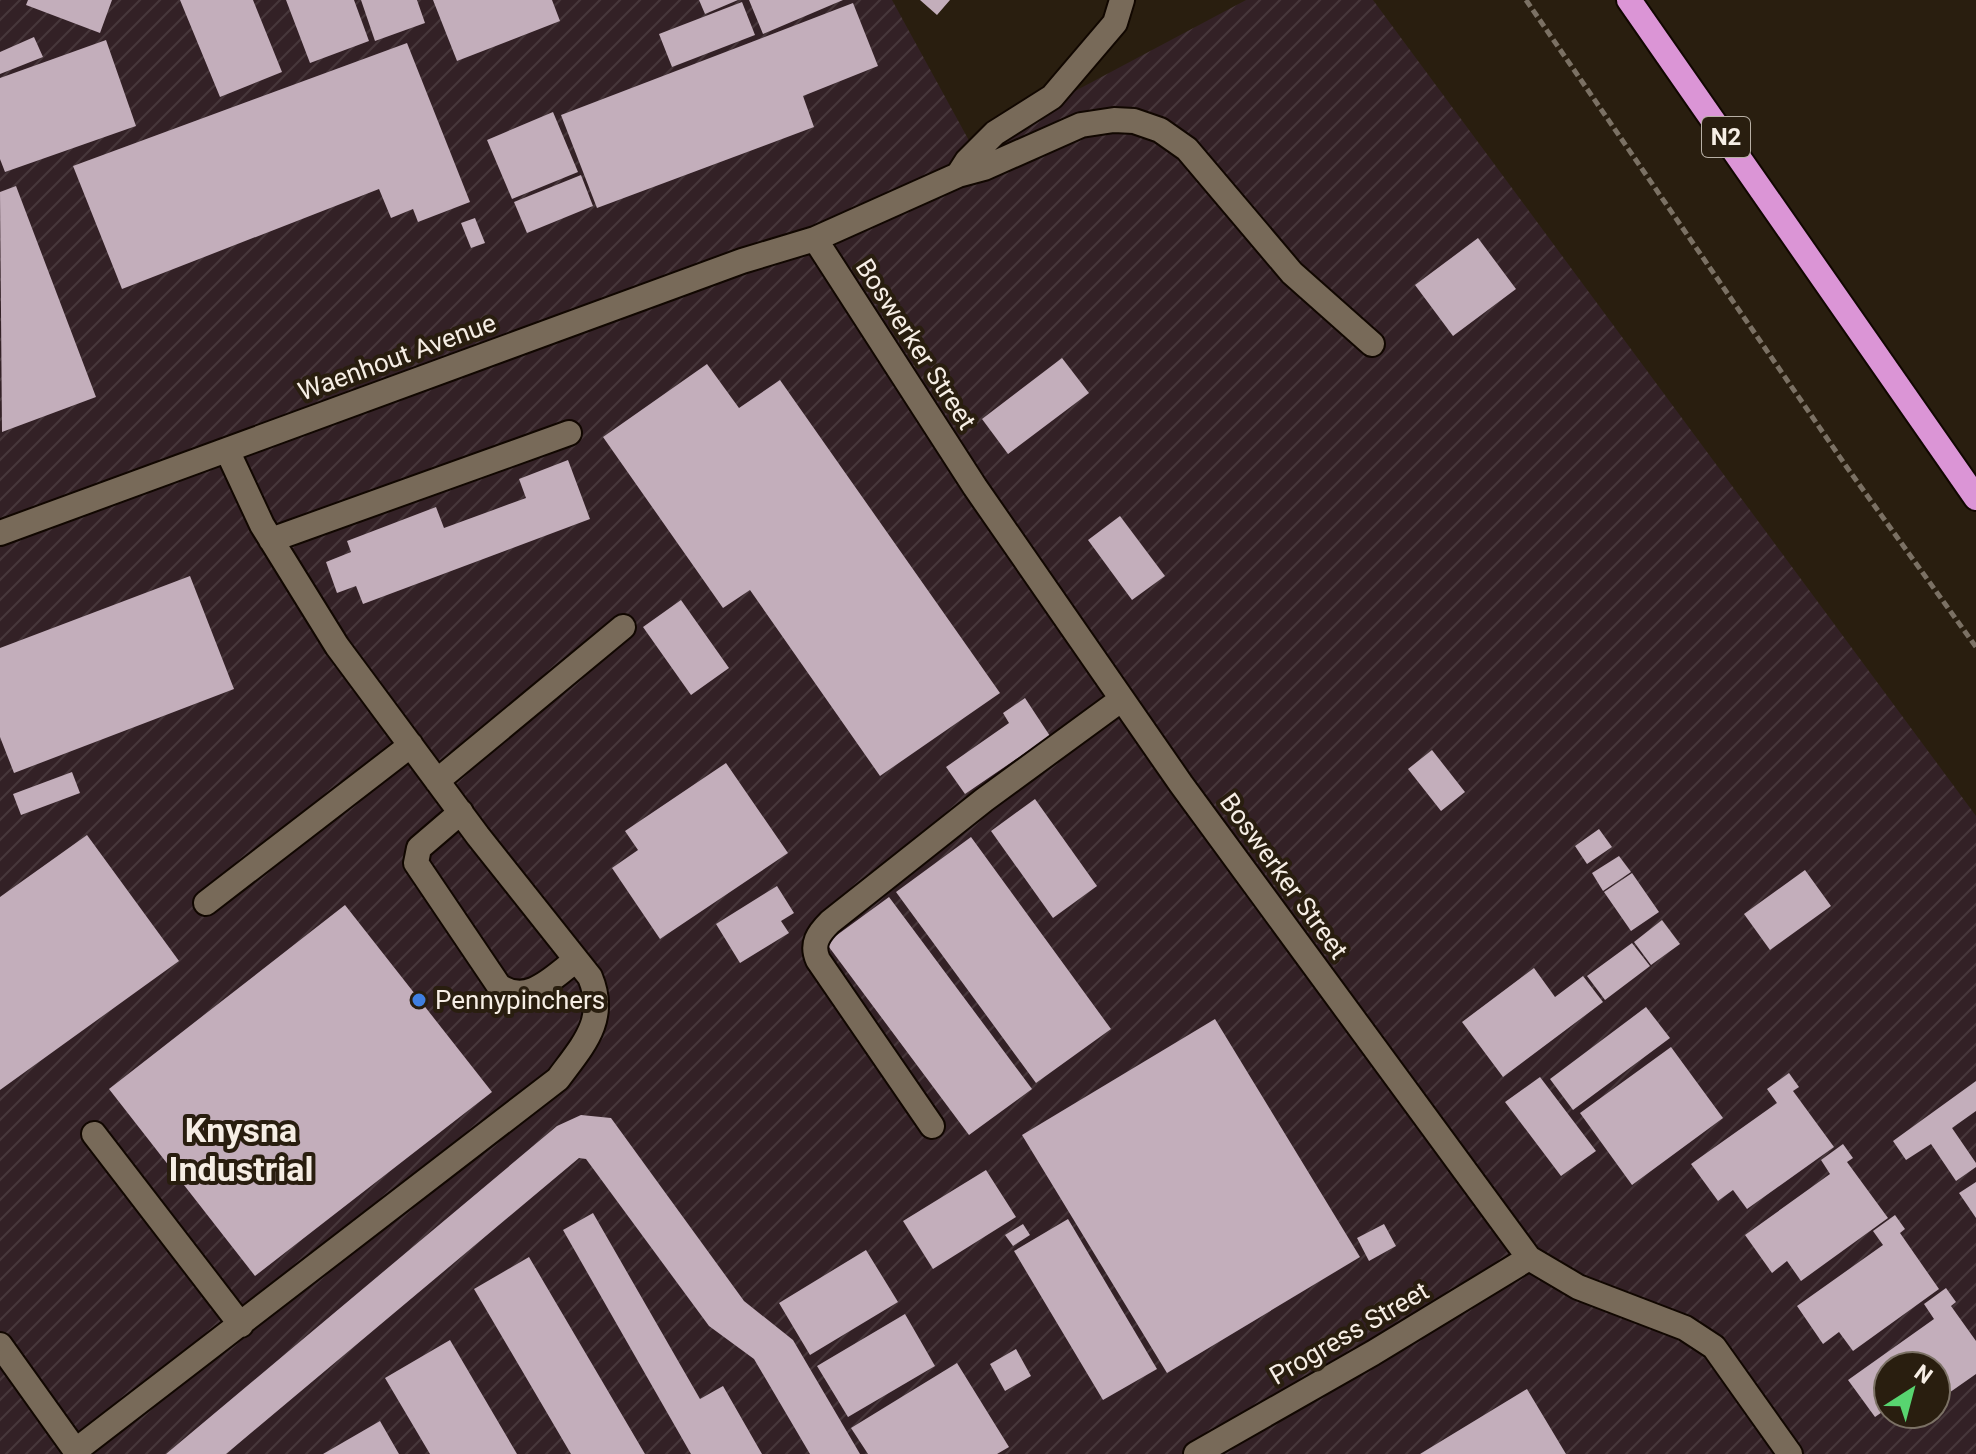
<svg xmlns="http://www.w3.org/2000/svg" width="1976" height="1454" viewBox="0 0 1976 1454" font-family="Roboto,sans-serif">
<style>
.industrial{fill:url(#industrial-furrows);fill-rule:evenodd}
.building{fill:#c3aebb}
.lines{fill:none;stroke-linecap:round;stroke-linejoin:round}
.minor-casing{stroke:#110700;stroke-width:28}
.highway-casing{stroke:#110700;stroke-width:28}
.path{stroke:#7b7164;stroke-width:5;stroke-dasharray:8 4;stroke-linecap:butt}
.minor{stroke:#786a59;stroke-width:24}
.highway{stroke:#db95d6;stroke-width:24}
.shop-dot{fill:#3f7fe0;stroke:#291e0f;stroke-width:3}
.labels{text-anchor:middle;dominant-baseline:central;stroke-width:8;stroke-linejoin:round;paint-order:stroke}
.shield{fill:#291e0f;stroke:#b8b0a5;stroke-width:2}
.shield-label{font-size:24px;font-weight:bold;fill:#f6eee5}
.street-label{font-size:26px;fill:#f6eee5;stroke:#291e0f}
.poi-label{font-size:26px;fill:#f6eee5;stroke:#291e0f;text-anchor:start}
.district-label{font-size:34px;font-weight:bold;fill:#f6eee5;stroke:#291e0f}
</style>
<defs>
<pattern id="industrial-furrows" width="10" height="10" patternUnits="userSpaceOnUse" patternTransform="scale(2)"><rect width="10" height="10" fill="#332126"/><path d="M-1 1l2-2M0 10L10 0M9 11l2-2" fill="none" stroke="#47373b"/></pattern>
</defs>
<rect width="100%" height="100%" fill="#291e0f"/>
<!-- industrial -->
<path class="industrial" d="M0,0H892L972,146L1246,0H1373L1976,816V1454H0ZM1888,1366H1936V1414H1888Z"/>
<!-- building -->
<path class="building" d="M28,0H112L100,33L26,5Z
M180,0H253L282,72L220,97Z
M286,0H354L369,41L310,63Z
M361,0H417L425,23L375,41Z
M433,0H552L560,21L457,61Z
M699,0H738L705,14Z
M749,0H843L763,34Z
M920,0H950L937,15Z
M742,2L755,35L672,67L659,34Z
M853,3L878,66L803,96L814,127L597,208L561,115Z
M34,37L43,57L0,74V52Z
M106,40L136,126L5,172L0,159V78Z
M407,43L470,202L418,222L413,209L391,218L379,189L122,289L73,166Z
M553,112L578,172L512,199L487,140Z
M581,175L593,206L527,233L514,202Z
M16,186L96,397L2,432L0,192Z
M475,218L485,243L471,248L461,223Z
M1478,238L1516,289L1453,336L1415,285Z
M1062,358L1089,393L1008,454L982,419Z
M707,364L739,408L780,380L1000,693L880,776L750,590L723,608L603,437Z
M568,460L590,519L363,604L356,586L337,593L326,562L351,552L347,541L436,507L444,528L526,498L519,479Z
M1120,516L1165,576L1132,600L1088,540Z
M190,576L234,689L14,773L0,737V648Z
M681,600L729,668L691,695L643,627Z
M1025,698L1050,736L965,794L946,767L1009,723L1003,713Z
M1432,750L1465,792L1441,811L1408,769Z
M726,763L788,853L660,939L612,868L638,850L625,831Z
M72,772L80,793L21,815L13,794Z
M1035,799L1097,886L1053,918L991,831Z
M1599,829L1612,847L1587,864L1575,846Z
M87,835L179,961L0,1090V897Z
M971,837L1111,1029L1036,1083L896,892Z
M1619,856L1631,872L1603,891L1592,873Z
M1805,870L1831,906L1770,950L1744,914Z
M1632,873L1659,912L1631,931L1604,892Z
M777,886L794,913L781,921L789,933L740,963L716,924Z
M889,897L1032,1089L969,1135L826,943Z
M345,905L492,1092L255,1276L109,1089Z
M1662,920L1680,944L1651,965L1634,942Z
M1632,943L1650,966L1605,1000L1587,976Z
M1534,968L1555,997L1583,976L1603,1002L1503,1077L1462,1022Z
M1646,1007L1670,1038L1573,1110L1550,1079Z
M1215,1019L1360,1257L1167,1373L1022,1135Z
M1671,1047L1723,1118L1632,1185L1580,1113Z
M1789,1073L1799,1087L1793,1091L1834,1147L1747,1209L1733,1190L1718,1201L1691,1164L1777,1103L1767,1089Z
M1540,1077L1596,1151L1561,1176L1505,1102Z
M1976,1081V1111L1952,1128L1976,1163V1167L1956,1181L1931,1144L1906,1160L1893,1141Z
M581,1115L611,1118L744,1301L793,1340L860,1454H810L754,1359L709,1326L586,1159L579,1158L226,1454H166L557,1126Z
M1843,1144L1853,1158L1847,1162L1888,1218L1801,1281L1787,1261L1772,1273L1745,1235L1830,1174L1821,1160Z
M986,1170L1016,1217L933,1269L903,1221Z
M1976,1182V1218L1959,1193Z
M593,1213L700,1399L723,1386L762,1454H691L563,1230Z
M1895,1215L1905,1229L1900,1233L1939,1289L1853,1351L1839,1332L1823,1344L1797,1306L1883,1245L1873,1231Z
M1068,1219L1157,1369L1103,1400L1014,1251Z
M1023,1224L1030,1235L1013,1246L1005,1235Z
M1384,1224L1396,1246L1369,1261L1357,1238Z
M866,1250L898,1302L810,1355L779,1303Z
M529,1257L645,1454H571L474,1289Z
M1946,1288L1956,1302L1951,1306L1976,1341V1374L1936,1402V1366H1888V1408L1875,1417L1848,1380L1934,1319L1924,1304Z
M905,1314L935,1366L848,1417L817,1366Z
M450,1340L517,1454H430L385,1378Z
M1016,1349L1031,1376L1005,1391L990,1364Z
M957,1363L1009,1447L997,1454H868L851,1428Z
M1527,1389L1566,1454H1420Z
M1897,1414H1919L1904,1424Z
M380,1421L399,1454H323Z"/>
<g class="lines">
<defs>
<path id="minor" d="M958,175L967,161L995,133L1052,97L1115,23L1122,0
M815,239L975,487L1181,784L1529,1258L1578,1287L1685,1328L1714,1347L1790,1454
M0,533L742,261L815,239L958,175L984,168L1081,125L1114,120L1134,121L1160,130L1187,149L1292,273L1372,344
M271,540L569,433
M437,781L623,627
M461,812L419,848L416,863L499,986C528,1006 553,977 576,960
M206,903L411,745
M932,1126L818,960C811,944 818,934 830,922L984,800L1122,699
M94,1134L241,1325
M0,1345L78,1454
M75,1451L558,1079C583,1045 608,1020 590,977L478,836L337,646L262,525L227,450
M1196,1454L1373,1353L1529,1258"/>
<path id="highway" d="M1629,0L1976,498"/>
</defs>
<!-- minor casing -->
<use href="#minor" class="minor-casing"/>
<!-- highway casing -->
<use href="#highway" class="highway-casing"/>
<!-- path -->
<path class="path" d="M1526,0L1846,466L1976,647"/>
<!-- minor -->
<use href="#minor" class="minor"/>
<!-- highway -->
<use href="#highway" class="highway"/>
</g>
<!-- markers -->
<circle class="shop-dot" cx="419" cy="1000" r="8"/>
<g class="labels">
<!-- shield labels -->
<rect class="shield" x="1702" y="117" width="48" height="40" rx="6"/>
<g class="shield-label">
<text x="1726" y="137">N2</text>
</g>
<!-- street labels -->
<g class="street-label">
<text transform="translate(916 344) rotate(57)">Boswerker Street</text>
<text transform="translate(397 357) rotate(-20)">Waenhout Avenue</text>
<text transform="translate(1284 876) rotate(54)">Boswerker Street</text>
<text transform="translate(1349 1333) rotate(-30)">Progress Street</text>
</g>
<!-- poi labels -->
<g class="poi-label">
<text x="435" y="1000">Pennypinchers</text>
</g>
<!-- district labels -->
<g class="district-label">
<text x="241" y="1130">Knysna<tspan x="241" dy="39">Industrial</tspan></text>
</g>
</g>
<!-- north arrow -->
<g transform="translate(1912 1390) rotate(36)"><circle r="38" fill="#291e0f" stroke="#7b7165" stroke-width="2"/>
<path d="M0-6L14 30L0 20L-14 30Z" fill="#58d570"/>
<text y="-12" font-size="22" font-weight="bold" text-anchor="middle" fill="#f6eee5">N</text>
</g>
</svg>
